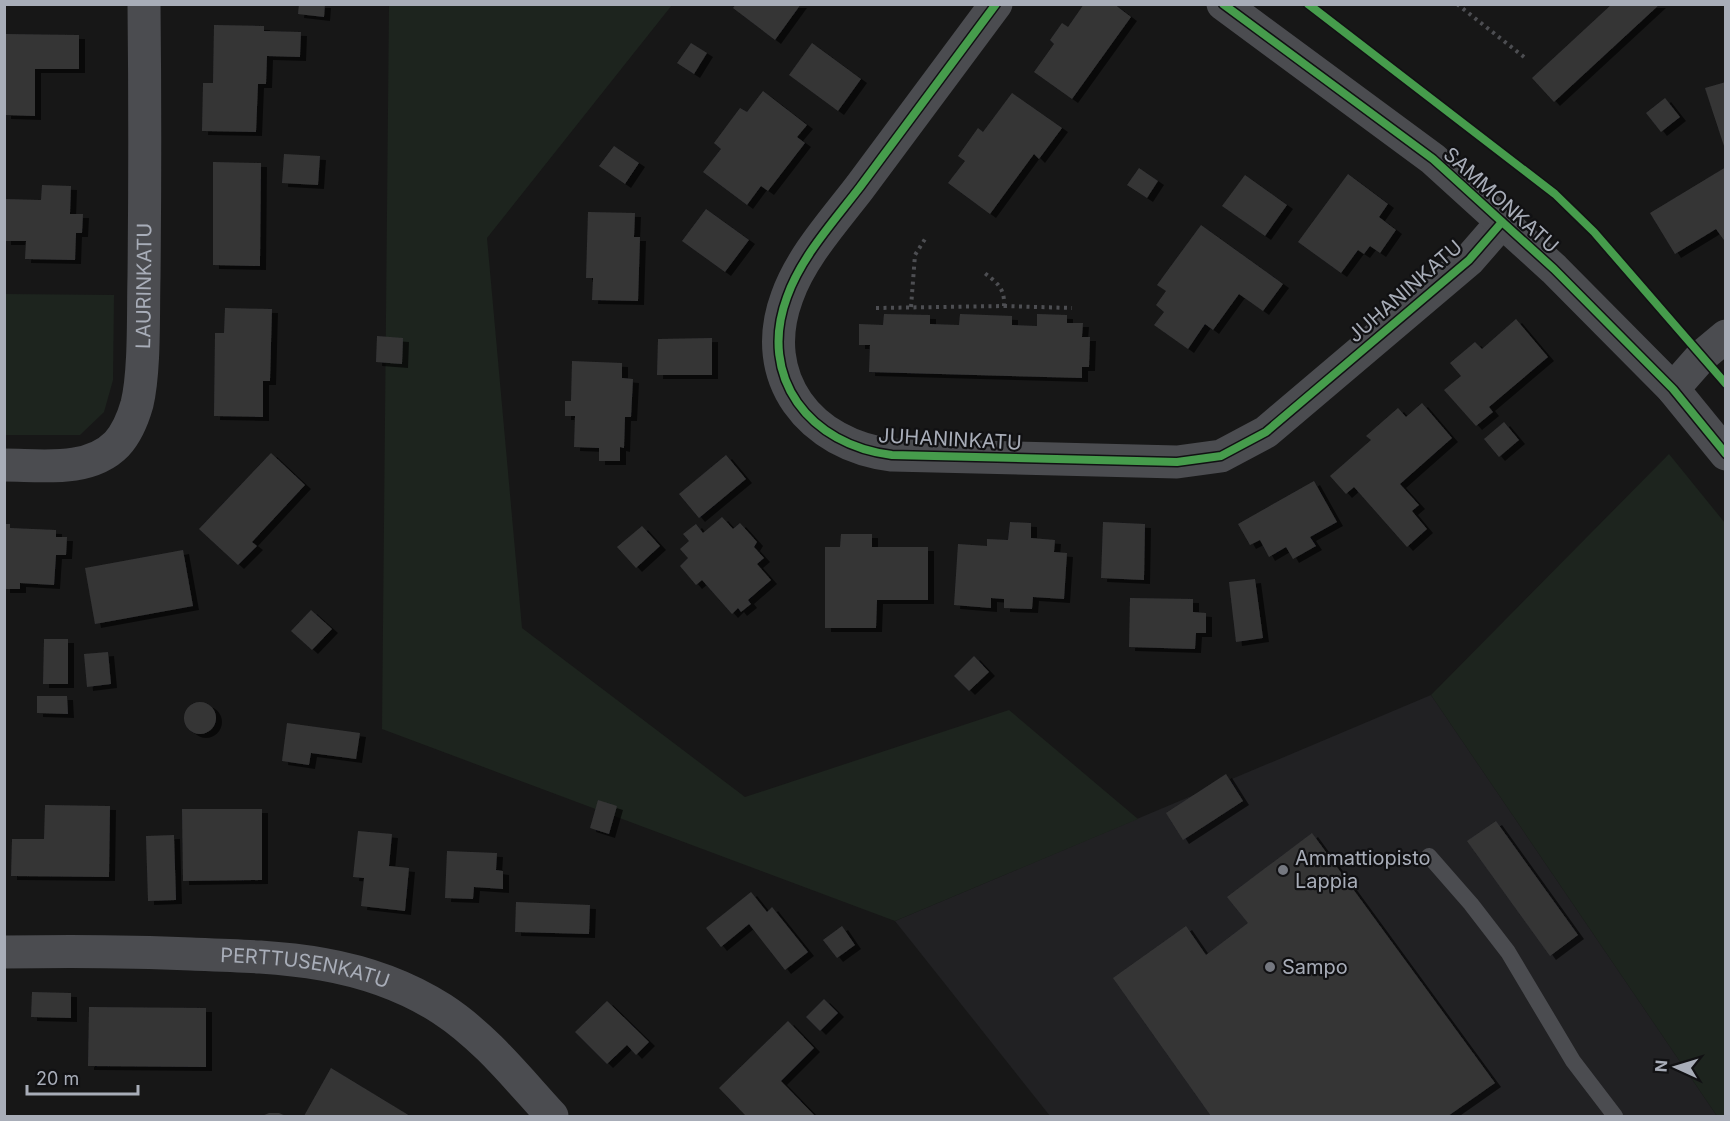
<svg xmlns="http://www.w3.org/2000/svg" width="1730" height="1121" viewBox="0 0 1730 1121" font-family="Inter,sans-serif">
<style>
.built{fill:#212123}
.green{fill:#1d241e}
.building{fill:#353536;filter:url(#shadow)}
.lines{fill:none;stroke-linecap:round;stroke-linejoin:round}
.path{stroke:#4d4e52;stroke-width:4;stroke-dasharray:3 4.5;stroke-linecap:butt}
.lane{stroke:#4b4c50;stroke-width:16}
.street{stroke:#4b4c50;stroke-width:33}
.cycleway-casing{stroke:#111113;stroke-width:11}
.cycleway{stroke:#469c4c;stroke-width:8}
.poi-dot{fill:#757880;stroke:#111113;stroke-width:2}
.labels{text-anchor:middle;stroke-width:4.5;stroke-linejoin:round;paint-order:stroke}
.street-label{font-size:20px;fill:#a8adb8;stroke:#111113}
.poi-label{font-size:20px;fill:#a8adb8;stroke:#111113;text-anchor:start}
</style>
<defs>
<filter id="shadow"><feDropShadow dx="6" dy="4" stdDeviation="0" flood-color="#0009"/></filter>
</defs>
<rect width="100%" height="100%" fill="#171717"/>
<!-- built -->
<path class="built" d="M1431,695L1717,1116H1050L895,921Z"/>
<!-- green -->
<g class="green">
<path d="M389,5H672L487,238L522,628L745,797L1009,710L1138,819L895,921L382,729Z"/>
<path d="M5,294L114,295L113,380L104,412L80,435H5Z"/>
<path d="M1669,454L1725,523V1116H1717L1431,695Z"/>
</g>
<!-- building -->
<g class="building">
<path d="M299,4H325L324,17L298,14Z"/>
<path d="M736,4H801L775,40L733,8Z"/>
<path d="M1084,4H1114L1131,17L1072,99L1034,72L1054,44L1050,40L1062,23L1068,27Z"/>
<path d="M1612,4H1660L1554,102L1532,78Z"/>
<path d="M214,25L264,26V31L301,32L300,57L267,56L266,84H258L256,132L202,131L203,83H213Z"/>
<path d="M5,34L79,35V69H35V116L5,115Z"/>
<path d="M691,43L707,53L694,74L677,63Z"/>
<path d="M812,43L861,79L838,111L789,75Z"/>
<path d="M1726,82V149H1725L1705,88Z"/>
<path d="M763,91L807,125L797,137L805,143L768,191L761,186L747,205L703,172L721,149L714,143L740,108L747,112Z"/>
<path d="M1012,93L1062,128L1039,159L1034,154L990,214L948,183L965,161L958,156L978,128L983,132Z"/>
<path d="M1665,98L1680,117L1661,132L1646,113Z"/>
<path d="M614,146L639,163L625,184L599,166Z"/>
<path d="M284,154L320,156L318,185L282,183Z"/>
<path d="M213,162L261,163L260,266L213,265Z"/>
<path d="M1726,167V243L1716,229L1675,254L1650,213Z"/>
<path d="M1139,168L1158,181L1147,198L1127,185Z"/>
<path d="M1348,174L1388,204L1379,217L1396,230L1380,253L1370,246L1364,254L1358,250L1341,273L1298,242Z"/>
<path d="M1245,175L1287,205L1265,236L1222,206Z"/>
<path d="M42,185L71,186L70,214H83L82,233H76L75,260L25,259L26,241H5V199L41,200Z"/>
<path d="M706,209L749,240L725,272L682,241Z"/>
<path d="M588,212L635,213L634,237H640L638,301L592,300L593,278H586Z"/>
<path d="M1201,225L1283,284L1263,311L1239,294L1213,330L1205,324L1188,349L1154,325L1164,312L1156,305L1166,291L1157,285Z"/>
<path d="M225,308L272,309L270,381H263V417L214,416L215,333H224Z"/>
<path d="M884,314L930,315V324L959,325L960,314L1012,316V325L1037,326V314L1067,315V323H1083L1082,337H1090L1089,367H1082V378L869,372L870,345H859V324L883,325Z"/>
<path d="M1516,319L1548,357L1489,407L1493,412L1476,426L1444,390L1461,376L1450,363L1475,342L1482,349Z"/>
<path d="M377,336L403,338L402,364L376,362Z"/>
<path d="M712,338V375H657L658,339Z"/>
<path d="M572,361L622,363V378L633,379L631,417H625L624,448L620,447V461H599V448L574,447L575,416H565V401H571Z"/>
<path d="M1422,403L1452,438L1400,484L1419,505L1412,511L1427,529L1407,547L1354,487L1346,494L1330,476L1371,440L1366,436L1398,408L1406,417Z"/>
<path d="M1504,422L1519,440L1499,457L1484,439Z"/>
<path d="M271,453L305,485L252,542L257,546L238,565L199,529Z"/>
<path d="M726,455L746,479L699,518L679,494Z"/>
<path d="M1314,481L1337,522L1310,537L1316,546L1293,559L1286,547L1269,557L1260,540L1250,545L1238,524Z"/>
<path d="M722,517L733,529L740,523L757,542L754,547L764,558L757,564L771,580L748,600L751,604L741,612L738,608L732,614L702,580L696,585L680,566L688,558L680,549L689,541L683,534L696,524L703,533Z"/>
<path d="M1010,522L1031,523V538L1055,540L1054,552L1067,553L1064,599L1033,597L1032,609L1004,608V599L991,598V608L954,605L958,544L987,546V539L1008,540Z"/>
<path d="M1103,522L1145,524L1144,580L1101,578Z"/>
<path d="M4,524H10V528L56,530V537H67L66,555H56L54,585L20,583V589H4Z"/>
<path d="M642,526L660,546L636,568L617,547Z"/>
<path d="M841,534H872V547H928V600H877L876,628H825V547H840Z"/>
<path d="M183,550L193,606L95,624L85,568Z"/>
<path d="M1255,579L1263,638L1236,642L1229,582Z"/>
<path d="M1130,598L1193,599V612L1206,613V633H1196L1195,649L1129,647Z"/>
<path d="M311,610L332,629L312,650L291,631Z"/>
<path d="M44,639H68V684H43Z"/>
<path d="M108,652L111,684L87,687L84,654Z"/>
<path d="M974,656L989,672L969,691L954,676Z"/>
<path d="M37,696H67L68,714L37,713Z"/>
<circle cx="200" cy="718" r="16"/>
<path d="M287,723L360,733L356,759L311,753L309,765L282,761Z"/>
<path d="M1226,774L1243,801L1183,840L1166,813Z"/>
<path d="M598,800L617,806L609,834L590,828Z"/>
<path d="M45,805L110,806L109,877L11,876L12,839H44Z"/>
<path d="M182,809H262V880L183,881Z"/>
<path d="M1496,821L1578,935L1550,956L1467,841Z"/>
<path d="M358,831L392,834L389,866L409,868L405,911L361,906L364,878L353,877Z"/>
<path d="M1312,833L1495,1083L1448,1116H1211L1113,978L1186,926L1206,955L1248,923L1227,897Z"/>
<path d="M174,835L176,900L148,901L146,836Z"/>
<path d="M447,851L497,853L496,870L503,871V889L474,887L473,899L445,898Z"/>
<path d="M751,892L767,912L772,907L808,952L785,970L749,924L721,947L706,928Z"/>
<path d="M516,902L590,905L589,934L515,932Z"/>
<path d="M842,926L855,945L837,958L823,940Z"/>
<path d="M32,992L71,993V1018L31,1017Z"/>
<path d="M824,999L838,1013L820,1031L806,1017Z"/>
<path d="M607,1001L649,1042L636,1055L627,1045L607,1064L575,1032Z"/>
<path d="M89,1007L206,1008V1067L88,1066Z"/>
<path d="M788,1021L814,1048L781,1081L815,1116H746L719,1088Z"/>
<path d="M331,1068L410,1116H304Z"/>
<path d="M269,1113H279L286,1116H262Z"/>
</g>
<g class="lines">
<!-- path -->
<g class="path">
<path d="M1457,4L1524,57"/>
<path d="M1004,306L1072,308"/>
<path d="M911,307L915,255L925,239"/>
<path d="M876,308L1004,306C1005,287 996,282 982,271"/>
</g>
<!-- lane -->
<path class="lane" d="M1429,856L1471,904L1508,952L1573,1061L1615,1116"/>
<!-- street -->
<g class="street">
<path d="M996,4C950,65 905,126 860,187C834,221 801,257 787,297C757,378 810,445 892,455L1177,462L1221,456L1266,432L1469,260L1502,222"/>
<path d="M1223,4L1433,159L1554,269L1673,389L1726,454"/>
<path d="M1673,389L1702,356L1726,336"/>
<path id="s1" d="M4,465C41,465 89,473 117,444C127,433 133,418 137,404C145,371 143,312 144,277C145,186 145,95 144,4"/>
<path id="s2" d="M4,952C67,951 129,951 191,954C280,957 364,959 442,1009C485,1037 518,1079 552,1116"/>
</g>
<!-- cycleway casing -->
<g class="cycleway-casing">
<g id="cycleway">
<path d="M996,4C950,65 905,126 860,187C834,221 801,257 787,297C757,378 810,445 892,455L1177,462L1221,456L1266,432L1469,260L1502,222"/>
<path d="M1223,4L1433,159L1554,269L1673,389L1726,454"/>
<path d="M1308,4L1555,194L1594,232L1726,384"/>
</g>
</g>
<!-- cycleway -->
<use href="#cycleway" class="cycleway"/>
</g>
<!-- markers -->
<g class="poi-dot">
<circle cx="1283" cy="870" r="6"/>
<circle cx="1270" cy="967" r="6"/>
</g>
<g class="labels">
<!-- street labels -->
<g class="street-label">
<text transform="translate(1501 200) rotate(42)" y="7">SAMMONKATU</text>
<text dy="7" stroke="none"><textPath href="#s1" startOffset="282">LAURINKATU</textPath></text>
<text transform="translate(1405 291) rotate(-41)" y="7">JUHANINKATU</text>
<text transform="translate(950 439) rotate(3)" y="7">JUHANINKATU</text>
<text dy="7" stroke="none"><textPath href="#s2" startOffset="302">PERTTUSENKATU</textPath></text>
</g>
<!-- poi labels -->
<g class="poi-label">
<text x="1295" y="865">Ammattiopisto<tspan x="1295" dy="23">Lappia</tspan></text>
<text x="1282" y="974">Sampo</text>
</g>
</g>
<!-- border -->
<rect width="1730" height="1121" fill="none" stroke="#a8adb8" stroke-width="12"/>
<!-- north arrow -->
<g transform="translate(1676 1067) rotate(274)" stroke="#111113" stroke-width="4.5" paint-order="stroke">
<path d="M0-4.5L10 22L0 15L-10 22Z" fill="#a8adb8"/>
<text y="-9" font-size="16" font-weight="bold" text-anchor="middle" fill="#a8adb8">N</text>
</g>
<!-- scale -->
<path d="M27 1085v9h111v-9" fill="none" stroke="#a8adb8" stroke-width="3"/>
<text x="36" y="1085" font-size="18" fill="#a8adb8" stroke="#111113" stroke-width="4.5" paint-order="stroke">20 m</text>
</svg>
